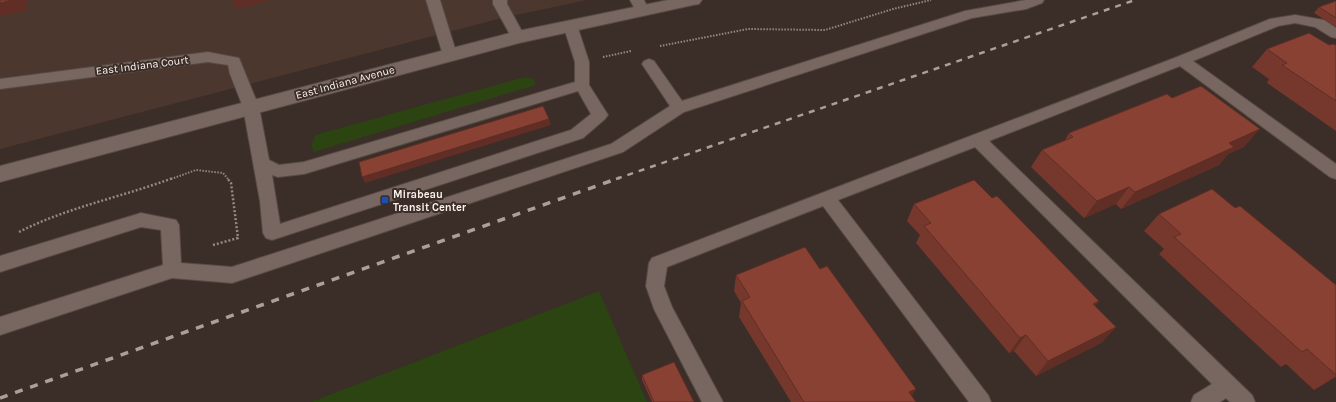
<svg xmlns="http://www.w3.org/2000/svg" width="1336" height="402" viewBox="0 0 1336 402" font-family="Karla,sans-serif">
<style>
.built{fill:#4b372e}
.green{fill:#2b4412}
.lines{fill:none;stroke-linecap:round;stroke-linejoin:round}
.service-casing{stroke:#564a45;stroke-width:2}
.secondary-casing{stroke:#564a45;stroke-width:2}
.path-far1{stroke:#948883;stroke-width:2;stroke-dasharray:1.5 1.5;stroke-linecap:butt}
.path{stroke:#948883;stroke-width:2.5;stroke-dasharray:2 2;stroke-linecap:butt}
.service{fill:#786760;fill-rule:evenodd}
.secondary{fill:#786760;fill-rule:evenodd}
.rail-far1{stroke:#aa9f9a;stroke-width:2.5;stroke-dasharray:6 6;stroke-linecap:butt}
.rail{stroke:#aa9f9a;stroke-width:3.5;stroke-dasharray:8 8;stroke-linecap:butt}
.wall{fill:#76382d}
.shaded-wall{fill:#602e24}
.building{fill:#894134;stroke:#602e24}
.transit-dot{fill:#1a4fb4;stroke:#3b2d27;stroke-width:1.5}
.labels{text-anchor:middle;stroke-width:4;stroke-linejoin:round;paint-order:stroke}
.street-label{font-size:11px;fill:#fcf3ee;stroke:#3b2d27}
.poi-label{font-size:11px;font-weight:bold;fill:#fcf3ee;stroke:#3b2d27;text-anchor:start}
</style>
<rect width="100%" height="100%" fill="#3b2d27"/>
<!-- built -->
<path class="built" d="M0,0H587L502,18L0,149Z"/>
<!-- green -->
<g class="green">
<path d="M528,77L534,80L536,85L314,152L311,145L315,136L322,133L521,78Z"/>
<path d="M599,291L647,402H311Z"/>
</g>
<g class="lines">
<!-- service casing -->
<g class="service-casing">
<g id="service">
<path d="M426,0H440L457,55L455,58L450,60L445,58L443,55Z"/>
<path d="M493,0H507V4L525,37L523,40L518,41L513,40L493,4Z"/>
<path d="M630,0H644L649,10L647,13L642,14L637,13Z"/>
<path d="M1026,0H1044L1042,3L1026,9L972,18L684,112L623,152L232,283L172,278L0,335V317L163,265L161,230L141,227L0,272V256L141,213L176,220L179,225L181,263L232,267L611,144L670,106L642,64L644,61L649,59L654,61L682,101L965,11Z"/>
<path d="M1295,15L1324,20L1336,28V38L1331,37L1315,27L1295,23L1278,26L1193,61L1336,164V179L1330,177L1180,66L989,141L1252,395L1255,402H1230L1226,398L1220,402H1191L1194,395L1212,384L975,147L838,200L988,395L991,402H969L823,206L667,267L664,286L672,307L723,402H702L654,309L646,286L649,263L652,258L1177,57L1270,19Z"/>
<path d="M570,21L575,22L577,25L589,62V85L608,115L605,119L583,138L272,240L266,238L263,233L260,201L243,107L230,74L228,65L208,62L0,89V79L208,52L239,58L259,107L269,160L279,165L304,162L575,82V62L563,25L565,22ZM578,91L591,114L571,130L280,224L272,175L278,177L304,174Z"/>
</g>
</g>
<!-- secondary casing -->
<g class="secondary-casing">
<path id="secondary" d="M668,0H702L699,4L693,5L519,43L0,182V166L518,31Z"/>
</g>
<!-- path-far1 -->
<g class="path-far1">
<path d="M660,46L748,29L825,30L893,9L931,0"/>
<path d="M603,57L631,51"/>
<path d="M171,179L196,170L223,173L228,179"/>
</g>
<!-- path -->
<g class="path">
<path d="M19,232C68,207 122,197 173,178"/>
<path d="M213,245L238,238L231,183L227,178"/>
</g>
<!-- service -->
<use href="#service" class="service"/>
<!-- secondary -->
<use href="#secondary" class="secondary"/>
<!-- rail-far1 -->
<path class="rail-far1" d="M616,179L1135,0"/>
<!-- rail -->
<path class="rail" d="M0,398L619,178"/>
</g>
<!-- wall -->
<g class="wall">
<path d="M1336,1V27L1314,13L1319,7Z"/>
<path d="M1329,45H1336V131L1267,83L1269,79L1252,67L1267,49Z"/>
<path d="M1069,133L1244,147L1228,154L1219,165L1121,209L1116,204L1084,218L1031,167L1042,150L1065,140Z"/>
<path d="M992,198L1099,301L1095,306L1116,327L1101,343L1036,376L1014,351L1009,353L916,243L920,235L907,221L914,204Z"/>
<path d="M1235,208L1336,285V377L1314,390L1286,364L1281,367L1159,254L1164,249L1144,231L1159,214Z"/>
<path d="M820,269L916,389L911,396L916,402H791L739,317L741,303L734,291L736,275Z"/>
<path d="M642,375L694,402H652L642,380Z"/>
</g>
<!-- shaded-wall -->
<g class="shaded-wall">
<path d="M13,0H27L25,11L0,16V3Z"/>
<path d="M232,0H270L237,9Z"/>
<path d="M549,119L551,125L365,183L362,177Z"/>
<path d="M1260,129L1244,147L1228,154L1219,165L1121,209L1135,192L1229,143Z"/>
<path d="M1129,187L1116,204L1084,218L1097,201Z"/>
<path d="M1099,301L1086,317L1093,304Z"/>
<path d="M1116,327L1101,343L1036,376L1048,361Z"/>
<path d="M1026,335L1014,351L1009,353L1020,338Z"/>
<path d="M1336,376V377L1314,390Z"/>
<path d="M916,389L908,402L909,392Z"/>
</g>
<!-- building -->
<g class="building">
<path d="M0,0H13L0,3Z"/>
<path d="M1336,1V18L1319,7Z"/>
<path d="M1309,33L1329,45L1333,44L1336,45V101L1282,65L1287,63L1267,49Z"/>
<path d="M1201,86L1260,129L1229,143L1234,147L1135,192L1129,187L1097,201L1042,150L1073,137L1069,133L1167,94L1172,98Z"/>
<path d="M543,106L549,119L362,177L359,162Z"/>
<path d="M974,180L992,198L997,196L1099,301L1093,304L1116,327L1048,361L1026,335L1020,338L924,226L931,223L914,204Z"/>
<path d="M1212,189L1235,208L1240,206L1336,285V375L1307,349L1302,352L1174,237L1181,234L1159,214Z"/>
<path d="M805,247L820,269L827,266L916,389L909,392L916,402H804L742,301L750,297L736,275Z"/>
<path d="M674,362L694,402H654L642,375Z"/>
</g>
<!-- markers -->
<rect class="transit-dot" x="381" y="196" width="8" height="8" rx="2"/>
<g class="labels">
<!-- street labels -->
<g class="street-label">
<text transform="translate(142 65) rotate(-7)" y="4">East Indiana Court</text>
<text transform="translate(345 82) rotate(-15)" y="4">East Indiana Avenue</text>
</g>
<!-- poi labels -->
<g class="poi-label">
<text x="393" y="198">Mirabeau<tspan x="393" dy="13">Transit Center</tspan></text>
</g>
</g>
</svg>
